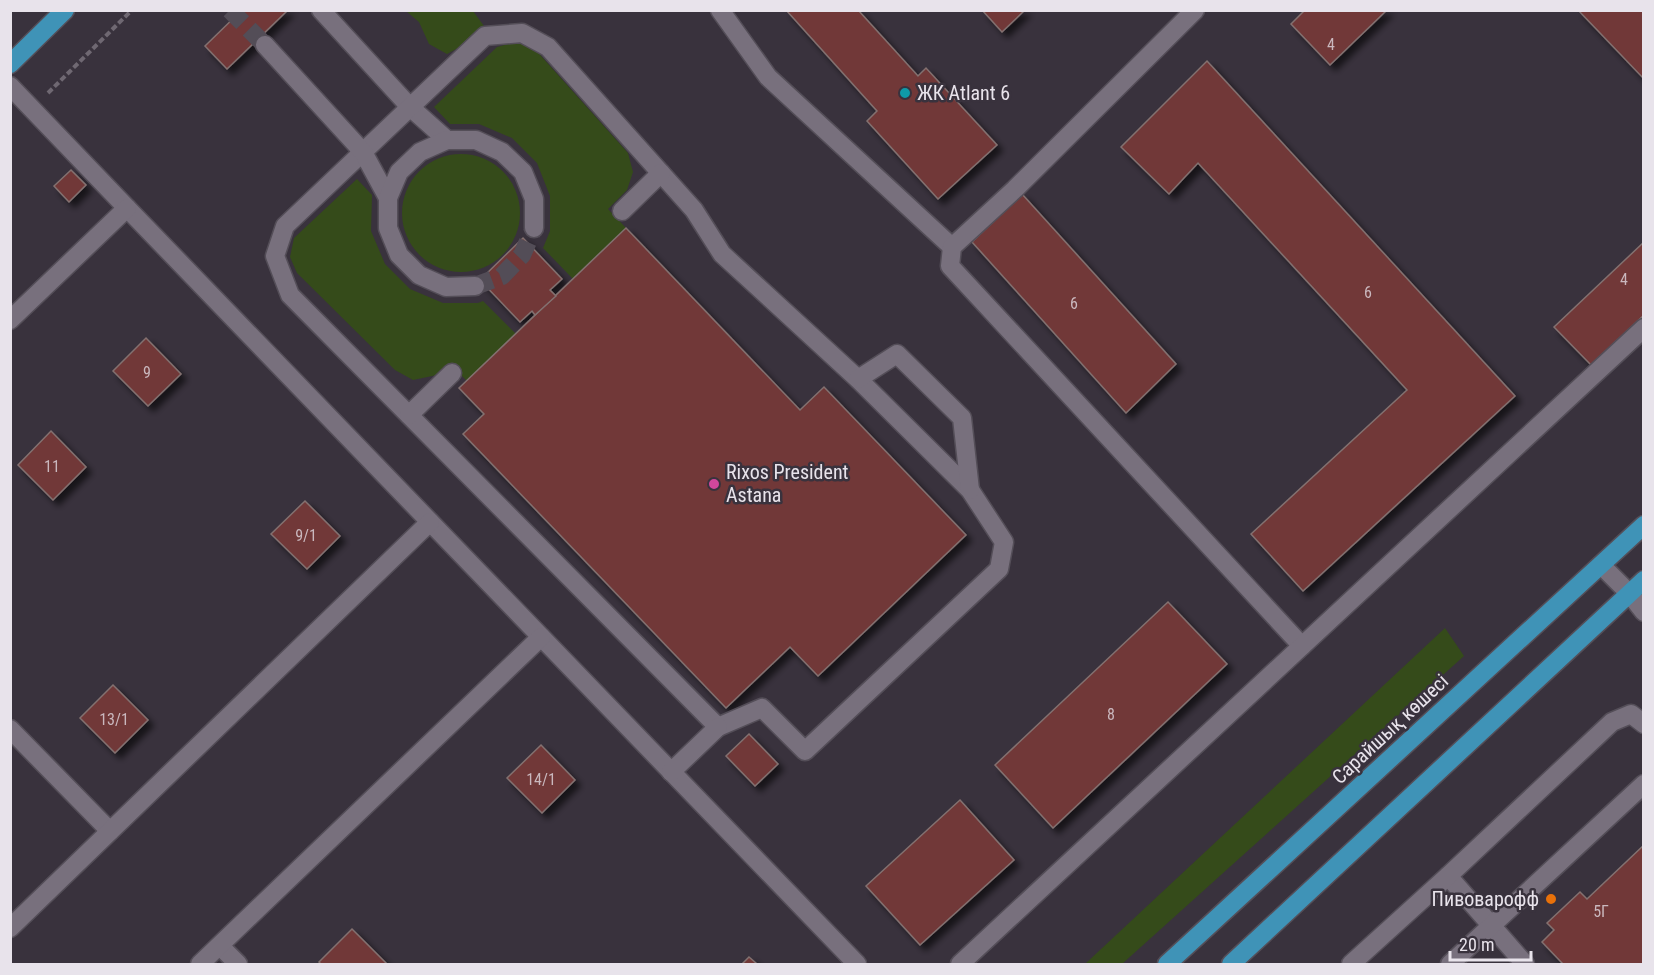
<svg xmlns="http://www.w3.org/2000/svg" width="1654" height="975" viewBox="0 0 1654 975" font-family="'Roboto Condensed',sans-serif">
<style>
.green{fill:#354b1a}
.building{fill:#713737;stroke:#837170;stroke-width:1.5;filter:url(#shadow)}
.lines{fill:none;stroke-linecap:round;stroke-linejoin:round}
.minor-tunnel{stroke:#534d57;stroke-width:18;stroke-dasharray:18 9;stroke-linecap:butt}
.minor-casing{stroke:#544e58;stroke-width:21}
.major-casing{stroke:#544e58;stroke-width:21}
.path{stroke:#6f6872;stroke-width:4;stroke-dasharray:6 3;stroke-linecap:butt}
.minor{stroke:#78707d;stroke-width:18}
.major{stroke:#3f93b7;stroke-width:18}
.culture-dot{fill:#0f9aa8;stroke:#39323d;stroke-width:2}
.hotel-dot{fill:#d1479c;stroke:#39323d;stroke-width:2}
.food-dot{fill:#e8710a;stroke:#39323d;stroke-width:2}
.labels{text-anchor:middle;stroke-width:5;stroke-linejoin:round;paint-order:stroke}
.number-label{font-size:16px;fill:#cab8be}
.poi-label{font-size:20px;fill:#e8e3eb;stroke:#39323d;text-anchor:start}
.street-label{font-size:20px;fill:#e8e3eb;stroke:#39323d}
</style>
<defs>
<filter id="shadow"><feDropShadow dx="5.5" dy="5.5" stdDeviation="3" flood-color="#0009"/></filter>
</defs>
<rect width="100%" height="100%" fill="#39323d"/>
<!-- green -->
<g class="green">
<path d="M406,11H473L484,26L469,42L447,54L429,44L419,22Z"/>
<path d="M515,42L533,47L628,153L633,172L627,190L608,209L626,228L573,279L543,248L550,231V196L537,163L512,138L479,124H450L434,107L497,47Z"/>
<circle cx="461" cy="213" r="59"/>
<path d="M357,179L372,195L371,231L385,264L410,289L443,303H478L483,301L516,334L467,381L449,363L437,375L413,380L395,370L297,273L290,257L294,238Z"/>
<path d="M1445,628L1464,656L1122,964H1085Z"/>
</g>
<!-- building -->
<g class="building">
<path d="M242,10H288L227,69L205,46Z"/>
<path d="M786,10H858L918,76L926,68L997,145L938,199L867,121L877,111Z"/>
<path d="M982,10H1025L1002,32Z"/>
<path d="M1305,10H1387L1330,65L1291,24Z"/>
<path d="M1578,10H1644V79Z"/>
<path d="M1207,61L1515,396L1303,591L1251,534L1407,390L1198,163L1169,194L1121,147Z"/>
<path d="M71,170L86,185L69,202L54,186Z"/>
<path d="M1022,194L1176,364L1126,413L972,242Z"/>
<path d="M626,228L800,410L824,387L966,535L818,676L790,647L726,708L463,434L484,414L459,388Z"/>
<path d="M523,238L562,279L550,290L556,296L535,315L532,311L520,322L480,280Z"/>
<path d="M1644,242V315L1591,365L1554,327Z"/>
<path d="M146,338L181,374L148,406L113,371Z"/>
<path d="M51,431L86,467L53,500L18,465Z"/>
<path d="M305,501L340,536L307,569L271,534Z"/>
<path d="M1168,602L1227,664L1053,828L995,765Z"/>
<path d="M113,685L148,720L115,753L80,718Z"/>
<path d="M749,734L778,764L755,786L726,756Z"/>
<path d="M541,745L575,780L542,813L507,778Z"/>
<path d="M960,800L1014,860L920,945L866,886Z"/>
<path d="M1644,845V964H1563L1542,942L1554,930L1547,923L1580,892L1587,899Z"/>
<path d="M352,929L387,964H321L319,962Z"/>
<path d="M749,957L757,964H742Z"/>
</g>
<g class="lines">
<!-- minor-tunnel -->
<g class="minor-tunnel">
<path d="M230,10L265,45"/>
<path d="M475,286L502,276L522,255L534,228"/>
</g>
<!-- minor casing -->
<g class="minor-casing">
<g id="minor">
<path d="M321,10L410,107L447,140"/>
<path d="M720,10L768,77L952,247"/>
<path d="M1195,10L1015,189L952,247L950,266L1302,646"/>
<path d="M522,33L548,47L694,210L722,254L858,379L970,490L1004,542L999,569L805,751L762,708L718,727L290,295L275,256L285,226L485,36Z"/>
<path d="M265,45L363,152L388,198"/>
<path d="M10,86L127,208L857,964"/>
<path d="M622,211L661,173"/>
<path d="M475,286L446,287L419,275L399,255L388,228V198L399,172L420,152L447,140H476L502,152L523,172L534,199V228"/>
<path d="M10,320L127,208"/>
<path d="M858,379L897,354L962,418L970,490"/>
<path d="M409,415L452,373"/>
<path d="M1601,565L1629,593L1644,612"/>
<path d="M10,729L110,831"/>
<path d="M671,772L718,727"/>
<path d="M1448,876L1525,964"/>
<path d="M10,928L430,522"/>
<path d="M220,946L238,964"/>
<path d="M200,964L541,637"/>
<path d="M960,964L1644,328"/>
<path d="M1351,964L1448,876L1612,722L1631,714L1644,724"/>
<path d="M1450,964L1644,784"/>
</g>
</g>
<!-- major casing -->
<g class="major-casing">
<g id="major">
<path d="M10,64L65,10"/>
<path d="M1167,964L1644,525"/>
<path d="M1231,964L1644,580"/>
</g>
</g>
<!-- path -->
<path class="path" d="M48,93L132,10"/>
<!-- minor -->
<use href="#minor" class="minor"/>
<!-- major -->
<use href="#major" class="major"/>
</g>
<!-- markers -->
<circle class="culture-dot" cx="905" cy="93" r="6"/>
<circle class="hotel-dot" cx="714" cy="484" r="6"/>
<circle class="food-dot" cx="1551" cy="899" r="6"/>
<g class="labels">
<!-- number labels -->
<g class="number-label">
<text x="1331" y="50">4</text>
<text x="1624" y="285">4</text>
<text x="1368" y="298">6</text>
<text x="1074" y="309">6</text>
<text x="147" y="378">9</text>
<text x="52" y="472">11</text>
<text x="306" y="541">9/1</text>
<text x="1111" y="720">8</text>
<text x="114" y="725">13/1</text>
<text x="541" y="785">14/1</text>
<text x="1601" y="917">5Г</text>
</g>
<!-- poi labels -->
<g class="poi-label">
<text x="917" y="100">ЖК Atlant 6</text>
<text x="726" y="479">Rixos President<tspan x="726" dy="23">Astana</tspan></text>
<text x="1539" y="906" text-anchor="end">Пивоварофф</text>
</g>
<!-- street labels -->
<g class="street-label">
<text transform="translate(1390 729) rotate(-43)" y="7">Сарайшық көшесі</text>
</g>
</g>
<!-- border -->
<rect width="1654" height="975" fill="none" stroke="#e8e3eb" stroke-width="24"/>
<!-- scale -->
<path d="M1450 951v9h81v-9" fill="none" stroke="#e8e3eb" stroke-width="3"/>
<text x="1459" y="951" font-size="18" fill="#e8e3eb" stroke="#39323d" stroke-width="4.5" paint-order="stroke">20 m</text>
</svg>
